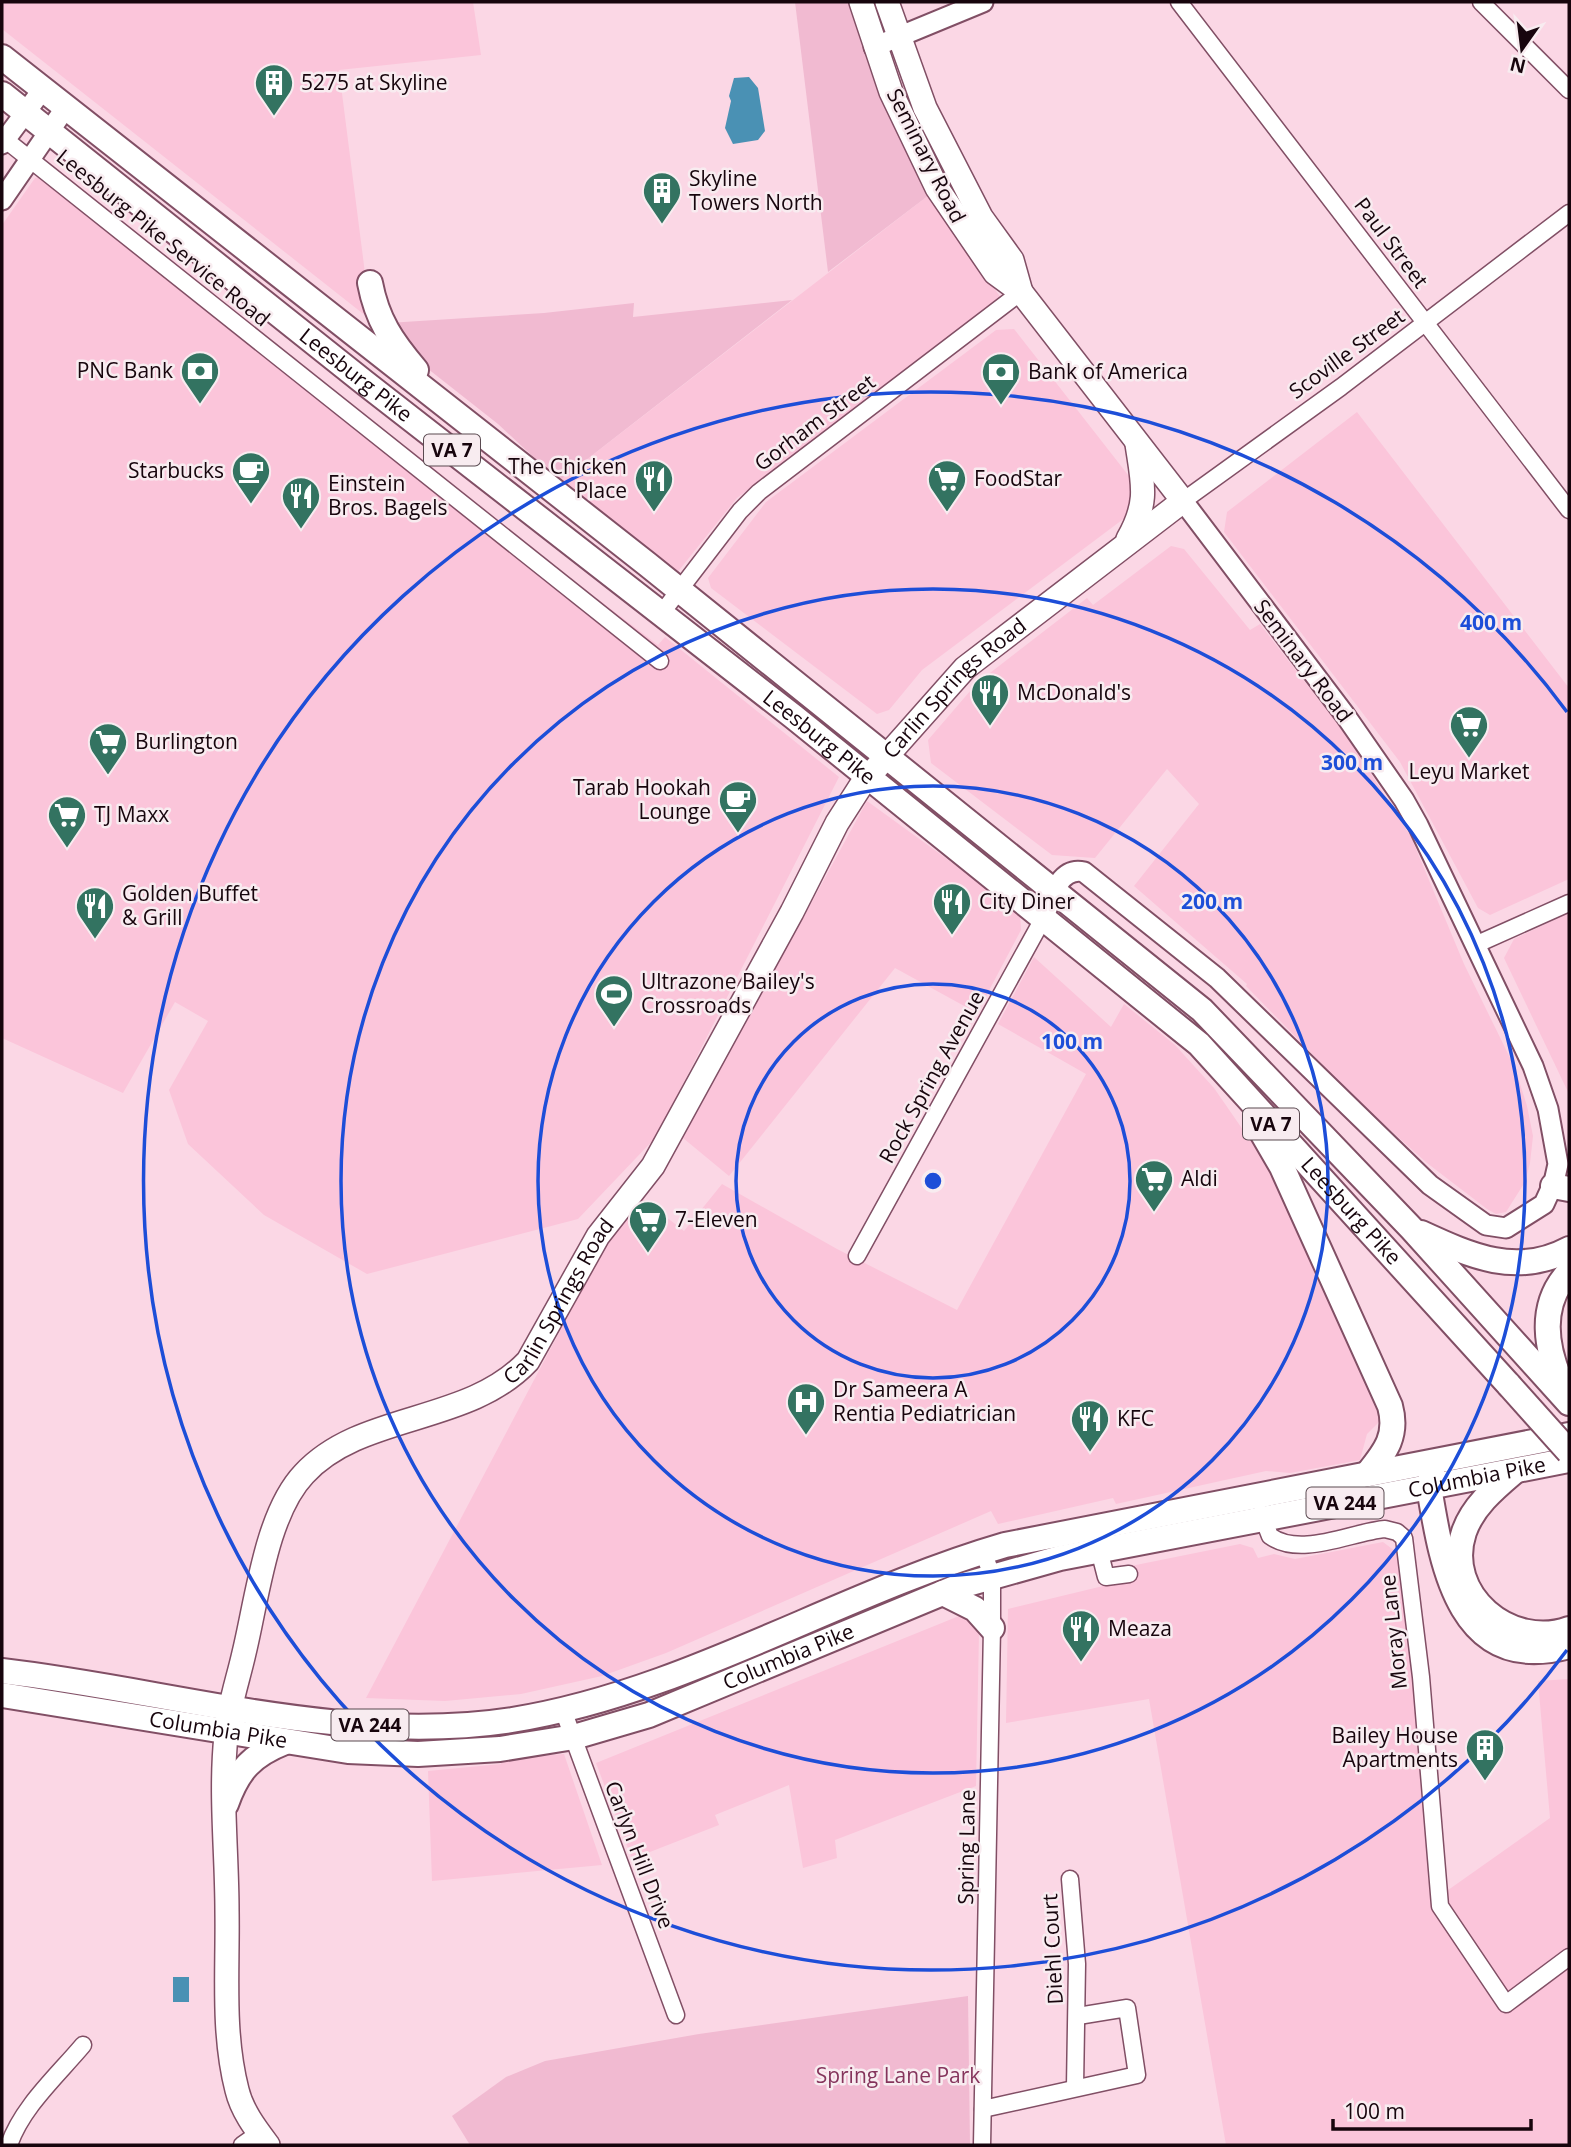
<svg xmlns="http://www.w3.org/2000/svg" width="1571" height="2147" viewBox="0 0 1571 2147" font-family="'Open Sans',sans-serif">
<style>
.built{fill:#fbc5da}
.green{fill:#f1bad1}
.water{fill:#4a91b4}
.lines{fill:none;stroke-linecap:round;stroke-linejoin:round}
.minor-casing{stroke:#814f65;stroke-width:19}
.tertiary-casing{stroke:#814f65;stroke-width:23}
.secondary-casing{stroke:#814f65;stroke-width:26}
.primary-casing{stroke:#814f65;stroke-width:28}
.minor{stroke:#fff;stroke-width:16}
.tertiary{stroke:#fff;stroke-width:19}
.secondary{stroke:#fff;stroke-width:23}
.primary{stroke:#fff;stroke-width:24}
.primary-bridge-casing{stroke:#814f65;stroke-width:28;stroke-linecap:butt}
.primary-bridge{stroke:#fff;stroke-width:24}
.ring{fill:none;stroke:#1d4ed8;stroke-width:3.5}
.labels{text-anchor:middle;stroke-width:5;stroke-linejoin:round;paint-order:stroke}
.shield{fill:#f8ecf0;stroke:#5a4a51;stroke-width:2}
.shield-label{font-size:19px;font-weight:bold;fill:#17050d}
.poi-label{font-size:21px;fill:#17050d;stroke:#f8ecf0;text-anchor:start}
.street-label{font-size:21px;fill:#17050d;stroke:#f8ecf0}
.park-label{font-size:21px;fill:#85345c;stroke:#f8ecf0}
.centre{fill:#1d4ed8;stroke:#f8ecf0;stroke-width:3.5}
.ring-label{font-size:21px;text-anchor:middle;font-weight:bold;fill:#1d4ed8;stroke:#f8ecf0;stroke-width:5;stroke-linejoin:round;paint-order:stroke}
</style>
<rect width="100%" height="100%" fill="#fbd7e5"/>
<!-- built -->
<g class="built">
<path d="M2,2H473L481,55L339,70L371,320L2,29Z"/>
<path d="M42,176L658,645L665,637L839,777L656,1137L578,1219L367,1274L264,1215L188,1144L169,1090L208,1021L175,1002L123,1093L2,1038V225L35,178Z"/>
<path d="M929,195L1001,298L737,498L676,574L559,481Z"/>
<path d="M1014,329L1139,489L1134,511L922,670L889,710L877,714L711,588L708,578L766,502L996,330Z"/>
<path d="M1357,412L1569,688V879L1490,915L1478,908L1400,762L1224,532L1227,512Z"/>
<path d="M1171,546L1184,549L1250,630L1260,624L1349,739L1411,837L1464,964L1515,1068L1527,1106L1533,1136L1530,1163L1525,1182L1506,1212L1496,1214L1487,1209L1427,1163L1361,1104L1246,986L1247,984L1134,886L1199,804L1167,769L1095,858L1052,855L931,763L928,740L977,683L1087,598L1093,605Z"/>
<path d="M867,801L1020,912L1021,930L977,1013L895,968L729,1176L683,1138Z"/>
<path d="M1569,913V1094L1504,958L1514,939Z"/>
<path d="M1034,957L1111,1027L1124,1004L1175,1045L1214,1088L1270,1169L1381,1420L1367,1434L1360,1460L1290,1473L1266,1471L1116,1504L1113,1498L998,1524L991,1511L666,1653L602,1676L521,1694L445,1701L366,1698L608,1240L642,1198L684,1231L722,1184L837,1249L957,1310L1086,1074L998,1024Z"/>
<path d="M1383,1542L1395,1551L1404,1550L1434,1900L1550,1818L1538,1681L1569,1679V2145H1226L1149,1699L1006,1723L1008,1609L1128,1580L1126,1567L1240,1544L1253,1548L1258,1558L1274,1554L1295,1559Z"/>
<path d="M964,1614L975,1620L979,1632L976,1786L835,1840L837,1858L803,1868L789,1785L715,1815L719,1825L632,1859L596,1763Z"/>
<path d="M564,1754L602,1865L432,1881L428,1771L501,1764V1759Z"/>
</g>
<!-- green -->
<g class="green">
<path d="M795,2H848L889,115L929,195L828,272Z"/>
<path d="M792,300L559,481L498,424L418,361L388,323L544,313L634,303L633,317Z"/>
<path d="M968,1996L970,2145H470L452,2116L506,2077L545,2061L699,2034Z"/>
</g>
<!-- water -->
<g class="water">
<path d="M749,77L758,88L765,131L758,140L733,144L725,128L731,101L729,96L734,78Z"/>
<path d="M189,1977V2002H173V1977Z"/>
</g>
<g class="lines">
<!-- minor casing -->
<g class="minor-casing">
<g id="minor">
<path d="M1179,2L1569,510"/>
<path d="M1481,2L1569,90"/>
<path d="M2,137L660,661"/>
<path d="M1183,501L1341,387L1569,213"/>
<path d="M661,614L740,511L759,492L1021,292"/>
<path d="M1475,945L1569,903"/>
<path d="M857,1256L1044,917"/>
<path d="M1261,1513L1270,1536C1301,1558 1351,1532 1385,1529L1397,1532L1404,1538L1421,1677L1440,1906L1506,2004L1569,1957"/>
<path d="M1099,1550L1106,1577L1129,1574"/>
<path d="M563,1710L676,2015"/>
<path d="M1070,1879L1077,1964L1075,2087"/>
<path d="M983,2109L1137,2075L1127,2008L1078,2016"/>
<path d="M9,2145C22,2107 57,2076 83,2045"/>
<path d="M242,2145L259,2133"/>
<path d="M982,2145L992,1628V1575L983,1552"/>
</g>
</g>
<!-- tertiary casing -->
<g class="tertiary-casing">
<g id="tertiary">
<path d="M874,47L983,2"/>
<path d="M2,144L43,89"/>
<path d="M2,200L66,107"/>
<path d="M1044,917C1051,899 1059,866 1084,872L1217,978L1430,1185L1486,1225L1506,1228L1544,1204L1554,1182L1558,1164L1548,1109L1533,1066L1418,825L1404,800L1345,715L1183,501"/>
</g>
</g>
<!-- secondary casing -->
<g class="secondary-casing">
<g id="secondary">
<path d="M887,2L925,108L981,217L1012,260L1021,292"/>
<path d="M1128,539C1149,502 1143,484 1137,444"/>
<path id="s1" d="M268,2145C256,2129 242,2111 237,2090C222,2032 228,1970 227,1911C227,1853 220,1793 226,1736C228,1708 238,1680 244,1653C257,1600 266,1514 304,1474C361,1412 468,1425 528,1361L598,1236L653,1166L792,912L837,823L862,784L965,668L1183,501L1021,292L995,273L937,188L891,92L861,2"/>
</g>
</g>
<!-- primary casing -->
<g class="primary-casing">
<g id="primary">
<path d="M2,57L647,564L1202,1010L1412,1229L1569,1403"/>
<path id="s2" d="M2,94L365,383L794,717L1199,1044L1509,1385"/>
<path d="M370,283C377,320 392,342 416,370"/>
<path d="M1257,1124L1282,1167L1390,1406C1398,1435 1386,1451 1368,1473"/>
<path d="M1553,1186L1569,1189"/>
<path d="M1421,1233C1471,1256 1517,1277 1569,1249"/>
<path d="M1564,1389C1546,1351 1537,1306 1569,1272"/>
<path d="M1515,1471C1495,1488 1473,1506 1464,1532C1443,1595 1511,1650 1569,1629"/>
<path d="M1432,1472L1429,1487C1442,1566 1459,1676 1569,1646"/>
<path d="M943,1593L975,1609L992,1628"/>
<path d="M2,1671C168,1690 344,1746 512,1720C686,1692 837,1594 1005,1545L1569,1435"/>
<path id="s3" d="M2,1695L348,1751L418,1754L500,1749L574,1737L649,1715L957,1587L1060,1558L1569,1460"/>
<path d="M226,1804C238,1770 252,1755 285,1742"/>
</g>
</g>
<!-- minor -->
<use href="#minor" class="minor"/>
<!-- tertiary -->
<use href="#tertiary" class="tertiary"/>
<!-- secondary -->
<use href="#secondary" class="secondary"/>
<!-- primary -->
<use href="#primary" class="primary"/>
<!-- primary-bridge casing -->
<g class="primary-bridge-casing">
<path id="primary-bridge" d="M1509,1385L1569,1452"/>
</g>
<!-- primary-bridge -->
<use href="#primary-bridge" class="primary-bridge"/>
</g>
<!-- distance rings -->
<g class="ring">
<circle cx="933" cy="1181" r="197"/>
<circle cx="933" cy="1181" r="395"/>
<circle cx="933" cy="1181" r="592"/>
<path d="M1567 1650A789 789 0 1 1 1567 712"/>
</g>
<!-- icons -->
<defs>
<g id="building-pin" transform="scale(2.0125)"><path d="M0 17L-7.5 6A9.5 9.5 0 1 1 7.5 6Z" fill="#337361" stroke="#f8ecf0"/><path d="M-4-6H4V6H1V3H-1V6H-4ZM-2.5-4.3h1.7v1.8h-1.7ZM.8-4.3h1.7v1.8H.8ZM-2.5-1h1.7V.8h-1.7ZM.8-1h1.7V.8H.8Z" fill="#fff"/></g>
<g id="bank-pin" transform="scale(2.0125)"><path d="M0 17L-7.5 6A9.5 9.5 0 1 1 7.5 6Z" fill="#337361" stroke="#f8ecf0"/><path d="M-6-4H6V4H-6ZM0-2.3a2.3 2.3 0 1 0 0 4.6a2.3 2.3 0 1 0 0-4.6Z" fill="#fff"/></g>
<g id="cafe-pin" transform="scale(2.0125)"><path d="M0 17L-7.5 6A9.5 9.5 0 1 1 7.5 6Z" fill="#337361" stroke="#f8ecf0"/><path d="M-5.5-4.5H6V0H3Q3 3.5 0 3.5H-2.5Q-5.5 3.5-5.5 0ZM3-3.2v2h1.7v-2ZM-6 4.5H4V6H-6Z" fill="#fff"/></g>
<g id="restaurant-pin" transform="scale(2.0125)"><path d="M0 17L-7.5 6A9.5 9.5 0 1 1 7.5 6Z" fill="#337361" stroke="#f8ecf0"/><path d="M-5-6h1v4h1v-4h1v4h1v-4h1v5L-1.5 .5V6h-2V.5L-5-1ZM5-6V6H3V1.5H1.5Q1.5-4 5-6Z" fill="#fff"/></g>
<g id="supermarket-pin" transform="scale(2.0125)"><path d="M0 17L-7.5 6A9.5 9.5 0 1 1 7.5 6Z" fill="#337361" stroke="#f8ecf0"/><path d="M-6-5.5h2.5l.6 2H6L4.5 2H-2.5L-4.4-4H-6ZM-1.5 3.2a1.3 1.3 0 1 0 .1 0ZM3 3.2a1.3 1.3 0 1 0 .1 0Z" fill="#fff"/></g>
<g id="stadium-pin" transform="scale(2.0125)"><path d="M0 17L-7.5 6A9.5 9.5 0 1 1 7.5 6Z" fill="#337361" stroke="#f8ecf0"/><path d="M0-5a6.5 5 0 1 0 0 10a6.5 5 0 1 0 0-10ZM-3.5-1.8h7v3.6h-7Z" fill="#fff"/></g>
<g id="hospital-pin" transform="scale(2.0125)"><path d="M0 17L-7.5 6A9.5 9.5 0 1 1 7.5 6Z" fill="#337361" stroke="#f8ecf0"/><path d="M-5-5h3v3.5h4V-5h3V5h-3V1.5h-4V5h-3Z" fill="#fff"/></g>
</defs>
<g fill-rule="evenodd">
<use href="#building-pin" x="274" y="83"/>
<use href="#building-pin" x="662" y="191"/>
<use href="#bank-pin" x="200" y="371"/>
<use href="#bank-pin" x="1001" y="372"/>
<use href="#cafe-pin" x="251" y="471"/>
<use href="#restaurant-pin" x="654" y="479"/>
<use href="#supermarket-pin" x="947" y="479"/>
<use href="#restaurant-pin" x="301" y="496"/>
<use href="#restaurant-pin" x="990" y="693"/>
<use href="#supermarket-pin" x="1469" y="725"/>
<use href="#supermarket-pin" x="108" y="742"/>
<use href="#cafe-pin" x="738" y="800"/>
<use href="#supermarket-pin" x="67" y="815"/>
<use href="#restaurant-pin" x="952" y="902"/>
<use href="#restaurant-pin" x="95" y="906"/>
<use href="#stadium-pin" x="614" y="994"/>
<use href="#supermarket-pin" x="1154" y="1179"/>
<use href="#supermarket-pin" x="648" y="1220"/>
<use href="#hospital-pin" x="806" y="1402"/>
<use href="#restaurant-pin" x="1090" y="1419"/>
<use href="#restaurant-pin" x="1081" y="1629"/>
<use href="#building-pin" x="1485" y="1748"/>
</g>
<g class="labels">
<!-- shield labels -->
<g class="shield">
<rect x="424" y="434.5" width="56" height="31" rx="5"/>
<rect x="1243" y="1108.5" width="56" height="31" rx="5"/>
<rect x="1306.5" y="1487.5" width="77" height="31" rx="5"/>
<rect x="331.5" y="1709.5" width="77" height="31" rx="5"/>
</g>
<g class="shield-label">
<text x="452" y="457">VA 7</text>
<text x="1271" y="1131">VA 7</text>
<text x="1345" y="1510">VA 244</text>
<text x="370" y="1732">VA 244</text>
</g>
<!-- poi labels -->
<g class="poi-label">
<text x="301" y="90">5275 at Skyline</text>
<text x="689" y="186">Skyline<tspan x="689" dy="24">Towers North</tspan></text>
<text x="173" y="378" text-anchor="end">PNC Bank</text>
<text x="1028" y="379">Bank of America</text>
<text x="627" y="474" text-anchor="end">The Chicken<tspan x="627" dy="24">Place</tspan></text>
<text x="224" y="478" text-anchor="end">Starbucks</text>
<text x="974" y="486">FoodStar</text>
<text x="328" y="491">Einstein<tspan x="328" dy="24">Bros. Bagels</tspan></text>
<text x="1017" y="700">McDonald's</text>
<text x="135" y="749">Burlington</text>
<text x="1469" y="779" text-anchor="middle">Leyu Market</text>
<text x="711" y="795" text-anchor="end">Tarab Hookah<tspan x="711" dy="24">Lounge</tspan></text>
<text x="94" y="822">TJ Maxx</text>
<text x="122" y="901">Golden Buffet<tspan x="122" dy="24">&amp; Grill</tspan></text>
<text x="979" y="909">City Diner</text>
<text x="641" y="989">Ultrazone Bailey's<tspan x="641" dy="24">Crossroads</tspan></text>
<text x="1181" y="1186">Aldi</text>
<text x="675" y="1227">7-Eleven</text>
<text x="833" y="1397">Dr Sameera A<tspan x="833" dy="24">Rentia Pediatrician</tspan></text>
<text x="1117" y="1426">KFC</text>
<text x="1108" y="1636">Meaza</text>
<text x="1458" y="1743" text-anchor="end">Bailey House<tspan x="1458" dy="24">Apartments</tspan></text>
</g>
<!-- street labels -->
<g class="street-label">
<text transform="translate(926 156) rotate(63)" y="7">Seminary Road</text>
<text transform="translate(163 238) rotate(39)" y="7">Leesburg Pike Service Road</text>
<text transform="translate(1391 243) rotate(53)" y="7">Paul Street</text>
<text transform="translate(1347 354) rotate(-36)" y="7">Scoville Street</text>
<text dy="7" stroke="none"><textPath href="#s2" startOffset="452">Leesburg Pike</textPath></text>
<text transform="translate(815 423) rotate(-37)" y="7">Gorham Street</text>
<text transform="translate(1303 661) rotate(53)" y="7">Seminary Road</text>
<text dy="7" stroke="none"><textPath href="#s1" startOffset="1750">Carlin Springs Road</textPath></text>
<text dy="7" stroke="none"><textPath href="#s2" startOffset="1040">Leesburg Pike</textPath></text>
<text transform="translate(932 1077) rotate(-61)" y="7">Rock Spring Avenue</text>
<text dy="7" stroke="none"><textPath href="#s2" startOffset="1754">Leesburg Pike</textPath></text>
<text dy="7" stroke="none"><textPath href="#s1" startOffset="1015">Carlin Springs Road</textPath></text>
<text dy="7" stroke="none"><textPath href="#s3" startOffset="1521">Columbia Pike</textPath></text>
<text transform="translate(1394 1632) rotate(-96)" y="7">Moray Lane</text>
<text dy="7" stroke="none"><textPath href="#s3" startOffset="807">Columbia Pike</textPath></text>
<text dy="7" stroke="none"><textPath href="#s3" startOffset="219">Columbia Pike</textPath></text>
<text transform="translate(967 1847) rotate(-89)" y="7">Spring Lane</text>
<text transform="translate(639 1855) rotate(69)" y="7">Carlyn Hill Drive</text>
<text transform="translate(1053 1949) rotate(-93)" y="7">Diehl Court</text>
</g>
<!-- park labels -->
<g class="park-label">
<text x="898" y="2083">Spring Lane Park</text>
</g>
</g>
<circle cx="933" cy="1181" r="10" class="centre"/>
<g class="ring-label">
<text x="1491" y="630">400 m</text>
<text x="1352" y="770">300 m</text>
<text x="1212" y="909">200 m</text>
<text x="1072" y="1049">100 m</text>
</g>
<!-- border -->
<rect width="1571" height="2147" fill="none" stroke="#17050d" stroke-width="7"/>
<!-- north arrow -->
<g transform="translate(1522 49) rotate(194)" stroke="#f8ecf0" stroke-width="5" paint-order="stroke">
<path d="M0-5L12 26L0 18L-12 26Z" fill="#17050d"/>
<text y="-10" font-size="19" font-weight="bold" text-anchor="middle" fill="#17050d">N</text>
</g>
<!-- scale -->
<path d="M1333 2119v10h198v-10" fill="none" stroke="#17050d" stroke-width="3.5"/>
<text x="1344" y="2119" font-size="21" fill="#17050d" stroke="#f8ecf0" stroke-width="5" paint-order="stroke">100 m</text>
</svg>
